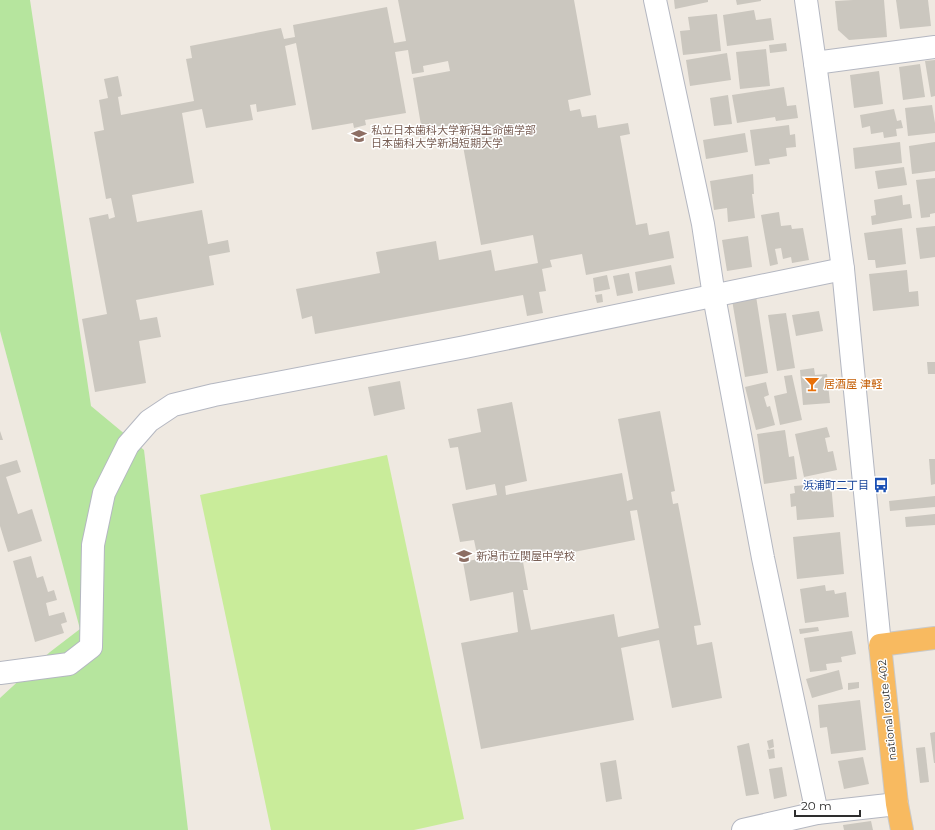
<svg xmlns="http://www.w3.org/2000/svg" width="935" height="830" viewBox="0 0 935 830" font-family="Montserrat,'Noto Sans JP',sans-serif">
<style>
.green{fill:#b6e59e}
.pitch{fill:#c9ec9a}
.building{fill:#cbc7bf;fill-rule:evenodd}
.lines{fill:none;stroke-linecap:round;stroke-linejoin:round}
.minor-casing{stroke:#b4b7c1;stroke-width:24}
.tertiary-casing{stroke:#b4b7c1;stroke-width:24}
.trunk-casing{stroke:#c9c9c9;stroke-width:24}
.minor{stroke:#fff;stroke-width:22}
.tertiary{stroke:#fff;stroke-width:22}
.trunk{stroke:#f8ba60;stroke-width:22}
.labels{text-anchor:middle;stroke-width:3;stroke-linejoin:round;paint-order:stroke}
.education-label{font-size:11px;fill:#785e54;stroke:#fff;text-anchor:start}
.food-label{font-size:11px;fill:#c56008;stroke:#fff;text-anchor:start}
.transit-label{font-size:11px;fill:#164399;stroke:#fff;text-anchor:end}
.street-label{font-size:11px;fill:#2e2e2e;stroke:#fff}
</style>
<rect width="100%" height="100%" fill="#efe9e1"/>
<!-- green -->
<path class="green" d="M0,0H30L91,406L144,450L188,830H0V698L50,652L80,629L0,331Z"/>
<!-- pitch -->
<path class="pitch" d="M387,455L464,819L414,830H271L200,495Z"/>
<!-- building -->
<g class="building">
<path d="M398,0H574L591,95L568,100L570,111L580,109L582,117L596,115L598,128L628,123L630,134L620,136L636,225L647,223L649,235L669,231L674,258L586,275L582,254L550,260L552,267L542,269L546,291L539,292L543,313L527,316L523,295L315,334L312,316L302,319L296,289L380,273L376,252L436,241L439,260L491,250L495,271L538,263L533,235L481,245L459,124L422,131L413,78L450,71L448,61L423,66L424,72L412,74L408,50L395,52L406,113L365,120L366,125L354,128L353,123L312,130L296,43L285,46L296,105L257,112L256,104L250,105L253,120L206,128L202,109L182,113L194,183L132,195L137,222L202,210L208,244L228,240L230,252L209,256L214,285L136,300L140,320L157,317L161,337L139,341L146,383L95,392L82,319L107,314L89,218L108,214L109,219L115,217L111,198L106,199L94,132L104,130L99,100L108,98L104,79L118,76L122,96L118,97L121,115L194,101L186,59L192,58L190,46L281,28L284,39L295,37L293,25L387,7L394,43L406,41Z"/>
<path d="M674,0H708V2L675,9Z"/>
<path d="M736,0H761V1L737,5Z"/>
<path d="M853,0H884L887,37L849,40L838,30L835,1Z"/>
<path d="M896,0H928L931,26L900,29Z"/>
<path d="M754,10L756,20L771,18L774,40L727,46L723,15Z"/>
<path d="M717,14L721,51L683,55L680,31L690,30L688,17Z"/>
<path d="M786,43L787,51L770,53L769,45Z"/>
<path d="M766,49L770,86L740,89L736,52Z"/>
<path d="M727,53L731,80L690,86L686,60Z"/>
<path d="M935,60V96L931,97L925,61Z"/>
<path d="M920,64L925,97L903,100L899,67Z"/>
<path d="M879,71L883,104L854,108L850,75Z"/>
<path d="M784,87L787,106L796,105L798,118L776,121L775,117L737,123L732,95Z"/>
<path d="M728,95L732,124L714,126L710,98Z"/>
<path d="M932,105L935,123V133L908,136L905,108Z"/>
<path d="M894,109L897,121L901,120L903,128L896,129L897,136L884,138L883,132L871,134L870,126L862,128L860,115Z"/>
<path d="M789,125L790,135L795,134L796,147L786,148L787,156L769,159L770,164L755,166L750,130Z"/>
<path d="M745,133L748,152L706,159L703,140Z"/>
<path d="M900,142L902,163L855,169L853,148Z"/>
<path d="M935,142V171L912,174L909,146Z"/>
<path d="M904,167L907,185L878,189L875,171Z"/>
<path d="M753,174L754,194H752L755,218L728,222L727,208L714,210L710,181Z"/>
<path d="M935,178V213L930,214V217L921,218L916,180Z"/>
<path d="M902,195L903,205L910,204L912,218L872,225L871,216L876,215L874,200Z"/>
<path d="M779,212L781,226L791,225L792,229L803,228L809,260L792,263L791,257L783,259L781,248L775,249L778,264L770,266L761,215Z"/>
<path d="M935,226V257L920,259L916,228Z"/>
<path d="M902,228L906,264L876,268L875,260H868L864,233Z"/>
<path d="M748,236L752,267L727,271L722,240Z"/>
<path d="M671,265L675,284L638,291L635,272Z"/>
<path d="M907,270L909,292L918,291L919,306L873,311L869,274Z"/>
<path d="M629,273L633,293L617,296L613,276Z"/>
<path d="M607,275L610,289L595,292L593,278Z"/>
<path d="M602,294L603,302L597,303L595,295Z"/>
<path d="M756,296L768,373L745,377L732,300Z"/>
<path d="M819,311L823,331L796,336L792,315Z"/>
<path d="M786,313L795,368L777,371L768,315Z"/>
<path d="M927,362H935V374H928Z"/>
<path d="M814,368L815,375L827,374L830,403L803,405L800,370Z"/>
<path d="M792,375L802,420L780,425L774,396L787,393L784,376Z"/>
<path d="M400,381L405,409L374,416L368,387Z"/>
<path d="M766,382L769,395L764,397L767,407L770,406L775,425L756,430L745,387Z"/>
<path d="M512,402L527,481L505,486L506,495L622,473L627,501L633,499L618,419L660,411L675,491L671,492L673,504L678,503L701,625L694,626L697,645L712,642L722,698L672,708L659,640L621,648L634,720L481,749L461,643L518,632L513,592L470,601L463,562L478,559L474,540L460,542L452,504L497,495L495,484L466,490L458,447L450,448L448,439L481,432L477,409ZM637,510L659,628L618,637L614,614L531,630L523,590H528L523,562L635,540L630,511Z"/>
<path d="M827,427L830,437L825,438L828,452L833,451L837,470L804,477L795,434Z"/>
<path d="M785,430L789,457L794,456L797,479L764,484L757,434Z"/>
<path d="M0,431L3,440H0Z"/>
<path d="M929,459H935V484L931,485Z"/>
<path d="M17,460L21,472L6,477L18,514L32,509L42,541L8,552L0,526V465Z"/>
<path d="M831,483L834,517L797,520L796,506L791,507L790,494L795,493L794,486Z"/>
<path d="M935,496V507L890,511L889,501Z"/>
<path d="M935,514V525L906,527L905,517Z"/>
<path d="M840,532L844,574L797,579L793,537Z"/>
<path d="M31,556L37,578L43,576L48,592L54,590L57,600L46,603L49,616L64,612L67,622L61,624L64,633L35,642L13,561Z"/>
<path d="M825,585L826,591L834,590L835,594L846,592L849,617L805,623L800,589Z"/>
<path d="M818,627L819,631L800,634L799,629Z"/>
<path d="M852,631L856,654L841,657L842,662L826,664L827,670L810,672L804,638Z"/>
<path d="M839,670L843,689L812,698L806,679Z"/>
<path d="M859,682V688L848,690V683Z"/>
<path d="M860,700L866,750L831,754L827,727L820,728L818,705Z"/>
<path d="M935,732V763H934L930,733Z"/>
<path d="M773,739L774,747L769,749L767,741Z"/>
<path d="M749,743L759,794L746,796L737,746Z"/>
<path d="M925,747L929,782L920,783L916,748Z"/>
<path d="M774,749L775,758L769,759L767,750Z"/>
<path d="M863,757L869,784L844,789L838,761Z"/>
<path d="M616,760L622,799L606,802L600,763Z"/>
<path d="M782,767L787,796L774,799L769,769Z"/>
<path d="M871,821L873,830H844L843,825Z"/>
</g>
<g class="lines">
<!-- minor casing -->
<g class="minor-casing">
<g id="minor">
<path d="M655,0L703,224L714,296L763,558L817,813"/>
<path d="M815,63L935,47"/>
<path d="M0,673L69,664L91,647L93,545L104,493L128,445L149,421L173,405L214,395L465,347L843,269"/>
<path d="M743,830L817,813L897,804"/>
</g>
</g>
<!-- tertiary casing -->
<g class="tertiary-casing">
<path id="tertiary" d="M806,0L815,63L843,269L880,645"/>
</g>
<!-- trunk casing -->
<g class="trunk-casing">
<path id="trunk" d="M902,830L897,804L880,645L935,638"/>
</g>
<!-- minor -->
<use href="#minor" class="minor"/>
<!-- tertiary -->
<use href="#tertiary" class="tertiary"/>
<!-- trunk -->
<use href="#trunk" class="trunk"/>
</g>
<!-- icons -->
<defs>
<g id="university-bare" transform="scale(1.2)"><path d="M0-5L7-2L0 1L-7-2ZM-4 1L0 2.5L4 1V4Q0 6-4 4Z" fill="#8d6e63" stroke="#fff" stroke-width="2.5" paint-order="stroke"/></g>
<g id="bar-bare" transform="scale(1.2)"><path d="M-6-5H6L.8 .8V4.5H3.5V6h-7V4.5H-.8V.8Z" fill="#e8710a" stroke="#fff" stroke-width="2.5" paint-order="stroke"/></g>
<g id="bus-bare" transform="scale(1.2)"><path d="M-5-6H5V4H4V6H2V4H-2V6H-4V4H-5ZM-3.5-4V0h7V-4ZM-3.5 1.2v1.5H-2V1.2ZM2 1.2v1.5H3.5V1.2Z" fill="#1a4fb4" stroke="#fff" stroke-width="2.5" paint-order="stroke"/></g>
<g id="school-bare" transform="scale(1.2)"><path d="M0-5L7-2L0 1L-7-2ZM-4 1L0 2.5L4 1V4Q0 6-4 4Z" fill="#8d6e63" stroke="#fff" stroke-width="2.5" paint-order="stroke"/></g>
</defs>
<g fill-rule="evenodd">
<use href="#university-bare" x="359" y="136"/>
<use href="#bar-bare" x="812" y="384"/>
<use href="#bus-bare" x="881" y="485"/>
<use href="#school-bare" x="464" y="556"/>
</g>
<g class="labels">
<!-- education labels -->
<g class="education-label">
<text x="371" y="134">私立日本歯科大学新潟生命歯学部<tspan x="371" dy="13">日本歯科大学新潟短期大学</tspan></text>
<text x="476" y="560">新潟市立関屋中学校</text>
</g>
<!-- food labels -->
<g class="food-label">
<text x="824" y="388">居酒屋 津軽</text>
</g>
<!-- transit labels -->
<g class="transit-label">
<text x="869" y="489">浜浦町二丁目</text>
</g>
<!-- street labels -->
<g class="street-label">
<text transform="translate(887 710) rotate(-96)" y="4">national route 402</text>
</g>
</g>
<!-- scale -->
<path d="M795 810v6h65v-6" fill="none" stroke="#2e2e2e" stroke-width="2"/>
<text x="801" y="810" font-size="12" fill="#2e2e2e" stroke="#ffffff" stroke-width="3" paint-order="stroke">20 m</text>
</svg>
